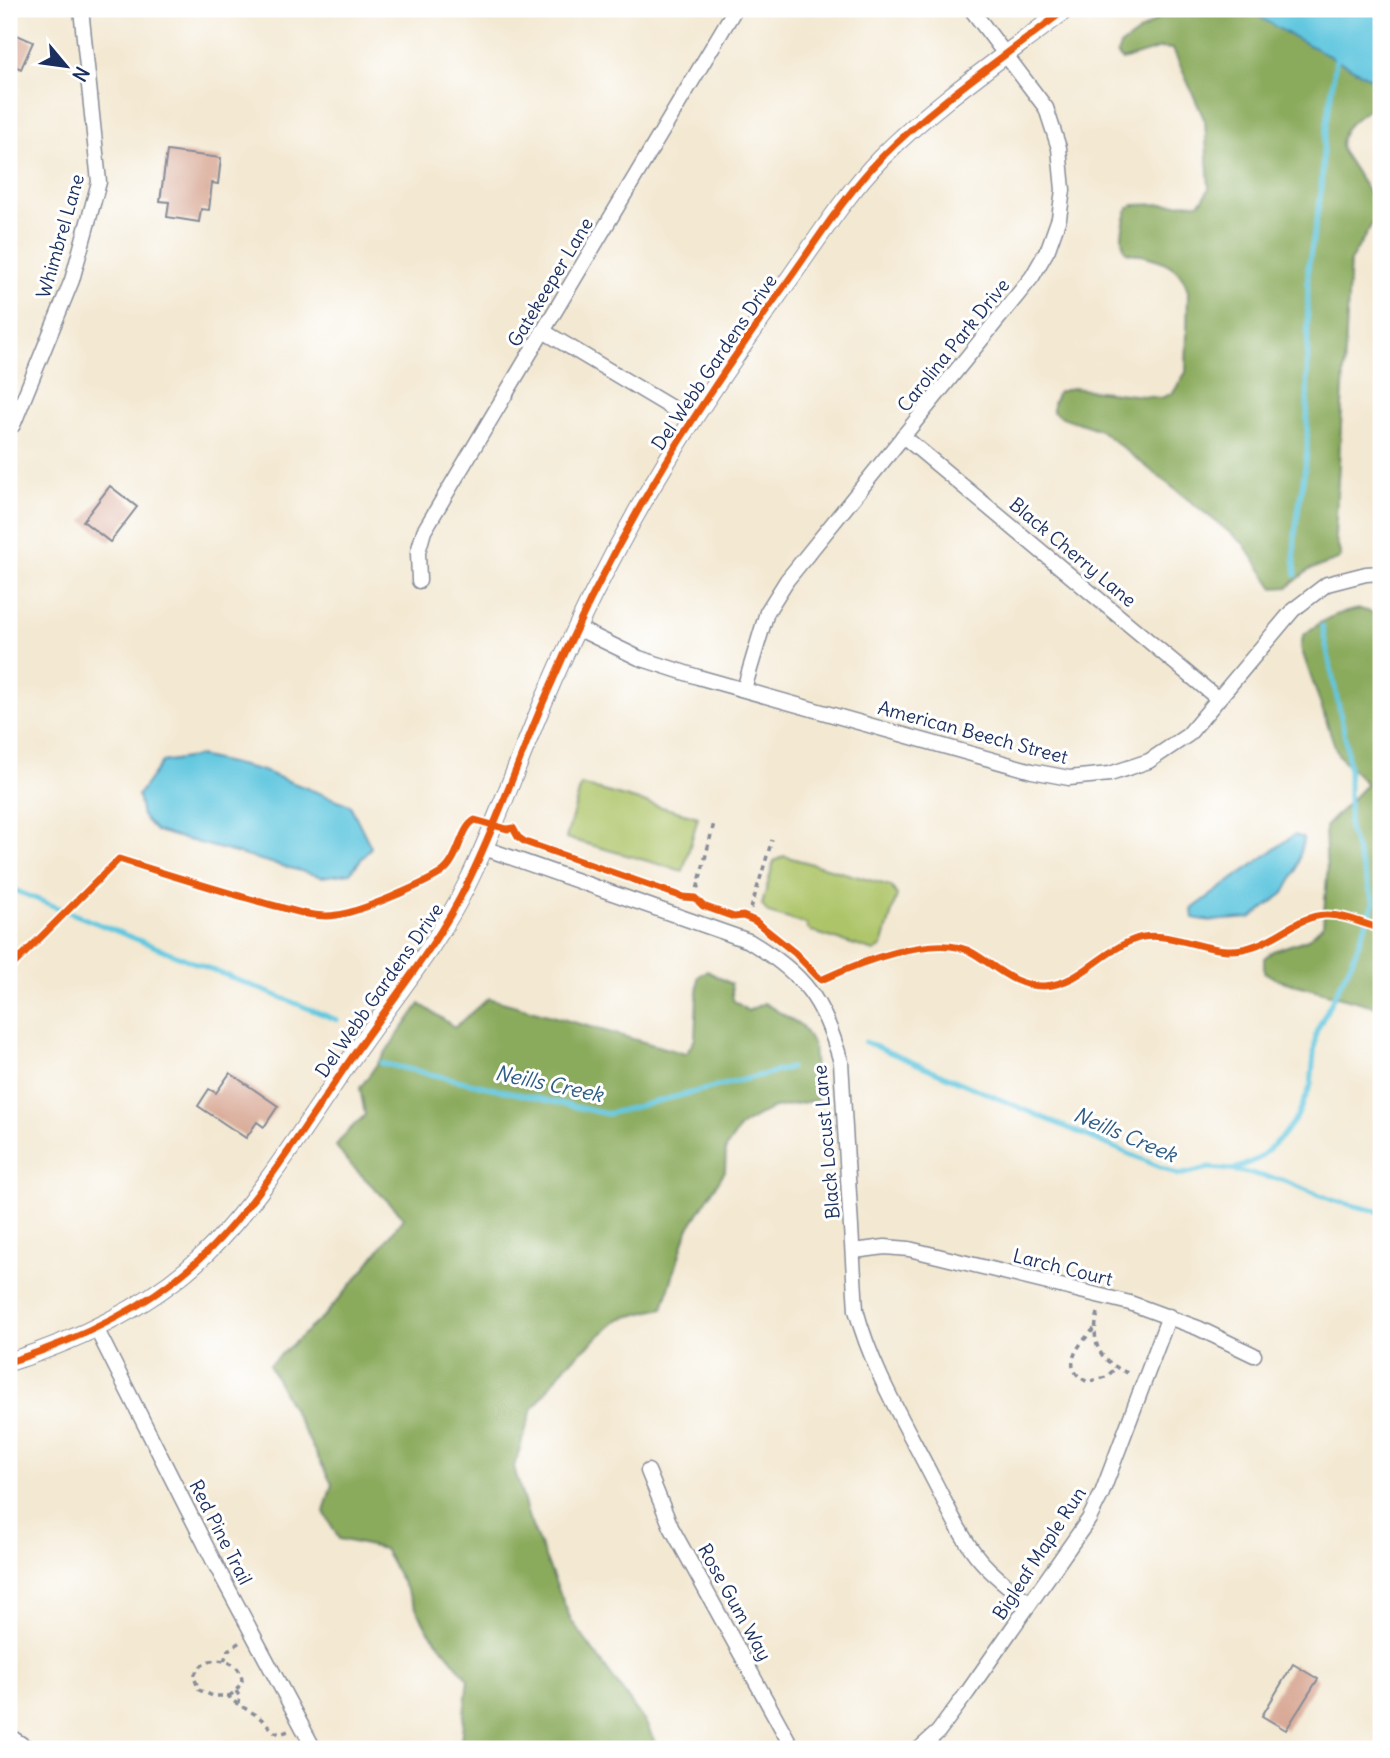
<svg xmlns="http://www.w3.org/2000/svg" width="1390" height="1758" viewBox="0 0 1390 1758" font-family="Delius,sans-serif">
<style>
.green{fill:#adc468;stroke:#647a63;stroke-width:2}
.forest{fill:#8aaa5c;stroke:#526c5d;stroke-width:2}
.water{fill:#62c7df;stroke:#3e7b9e;stroke-width:2}
.lines{fill:none;stroke-linecap:round;stroke-linejoin:round}
.stream{stroke:#62c7df;stroke-width:5}
.building{fill:#d9aa97}
.minor-casing{stroke:#878c98;stroke-width:17}
.tertiary-casing{stroke:#878c98;stroke-width:20}
.path{stroke:#878c98;stroke-width:3.5;stroke-dasharray:5 5;stroke-linecap:butt}
.minor{stroke:#fff;stroke-width:14}
.tertiary{stroke:#fff;stroke-width:18}
.cycleway-casing{stroke:#fff;stroke-width:11}
.cycleway{stroke:#e8590c;stroke-width:7}
.labels{text-anchor:middle;stroke-width:6;stroke-linejoin:round;paint-order:stroke}
.street-label{font-size:19px;fill:#1b2f5e;stroke:#fff}
.water-label{font-size:21px;font-style:italic;fill:#305d85;stroke:#fff}
</style>
<rect width="100%" height="100%" fill="#fff"/>
<filter id="ink" filterUnits="userSpaceOnUse"><feTurbulence type="fractalNoise" baseFrequency=".0143" numOctaves="2"/><feDisplacementMap in="SourceGraphic" scale="14" xChannelSelector="R" yChannelSelector="G"/><feConvolveMatrix kernelMatrix="1 2 1 2 8 2 1 2 1" color-interpolation-filters="sRGB"/></filter>
<filter id="wash" filterUnits="userSpaceOnUse"><feTurbulence type="fractalNoise" baseFrequency=".00686" numOctaves="4" result="noise"/><feDisplacementMap in="SourceGraphic" scale="28" xChannelSelector="R" yChannelSelector="G"/><feGaussianBlur stdDeviation="1.57" result="paint"/><feColorMatrix in="noise" values="0 0 0 0 0 0 0 0 0 0 0 0 0 0 0 0 0 1.4 0 .05"/><feComposite in="paint" operator="in"/></filter>
<g filter="url(#wash)">
<rect width="100%" height="100%" fill="#f3e8d1"/>
<!-- green -->
<g class="green">
<path d="M581,785L698,817L683,871L566,838Z"/>
<path d="M784,856L891,886L897,895L882,946L874,951L813,932L808,929L806,924L768,913L762,905L774,861Z"/>
</g>
<!-- forest -->
<g class="forest">
<path d="M1171,9H1381V105L1377,103C1360,116 1336,127 1342,151L1377,205L1378,214L1350,261L1335,536L1341,556L1338,560L1309,570L1288,587L1274,588L1243,543L1100,430C1084,423 1066,421 1053,412V403L1058,392L1072,388L1161,398L1173,393L1186,372L1188,292C1182,262 1153,257 1126,252C1118,238 1124,223 1128,208L1134,205L1199,203L1204,198L1209,188L1205,121L1173,49L1161,48L1122,60L1117,54L1120,46Z"/>
<path d="M1360,609L1381,615V1008L1278,980L1264,972V958L1273,951L1308,939L1323,925L1327,876L1325,827L1367,784L1338,755L1301,648L1303,636C1321,620 1335,613 1360,609Z"/>
<path d="M707,971L731,984L733,1000L748,1011L764,1003L802,1026L813,1045L817,1100L770,1109L741,1126L726,1148L725,1171L687,1231L663,1308L619,1319L567,1364L532,1410L514,1467L529,1519L571,1620L647,1725L658,1749H460L468,1679L428,1630L384,1549L339,1539L324,1512L332,1484L269,1365L326,1314L362,1272L404,1217L346,1160L336,1146C344,1133 354,1126 365,1115L360,1088L420,1004L455,1027L488,998L686,1054L695,1039L698,977Z"/>
</g>
<!-- water -->
<g class="water">
<path d="M1247,9H1381V84L1279,29Z"/>
<path d="M199,756L260,770L350,805L371,847L350,873L322,877L156,831L142,816L138,795L162,762Z"/>
<path d="M1294,835L1304,838L1296,871L1284,893L1251,918L1210,921L1193,918L1192,909Z"/>
</g>
<g class="lines">
<!-- stream -->
<g class="stream">
<path d="M1296,575C1290,532 1303,494 1307,451L1308,268L1321,193L1323,151L1336,59L1339,54"/>
<path d="M9,888L337,1020"/>
<path d="M865,1042L1179,1175L1209,1168L1232,1170L1282,1180L1335,1201L1381,1212"/>
<path d="M381,1063L607,1114L790,1068"/>
<path d="M1232,1170L1258,1159L1283,1136L1297,1117L1311,1085L1316,1032L1352,961L1374,903L1349,829V768L1346,741L1322,626"/>
</g>
</g>
<g id="blocks">
<!-- building -->
<g class="building">
<path d="M17,35L33,42L21,69L9,63V51Z"/>
<path d="M167,151L221,158L218,184L212,183L209,210L201,209L199,222L167,217L169,202L160,201Z"/>
<path d="M110,486L137,507L110,542L83,521Z"/>
<path d="M230,1073L278,1106L264,1127L257,1122L246,1138L198,1106L209,1089L216,1093Z"/>
<path d="M1293,1664L1318,1679L1286,1730L1262,1716Z"/>
</g>
</g>
</g>
<g filter="url(#ink)">
<use href="#blocks" fill-opacity="0" stroke="#878c98" stroke-width="2"/>
<g class="lines">
<!-- minor casing -->
<g class="minor-casing">
<g id="minor">
<path d="M543,331L692,420"/>
<path d="M13,425L72,280L99,182L81,9"/>
<path d="M903,436L1217,698"/>
<path d="M419,581L418,552L424,531L735,9"/>
<path d="M577,628L639,658L698,677L1032,771L1069,778L1110,774L1149,761L1188,735L1293,610L1327,584L1366,574L1381,573"/>
<path d="M744,689L767,612L787,580L1032,277L1048,249L1059,218L1063,190L1059,148L1046,108L971,9"/>
<path d="M484,848L749,941C806,976 822,998 841,1062L856,1310C872,1370 904,1422 932,1477C947,1505 960,1537 981,1561C996,1578 1012,1590 1030,1603"/>
<path d="M854,1251L885,1247L909,1249L1130,1303L1198,1328L1254,1355"/>
<path d="M97,1330L213,1560L314,1749"/>
<path d="M648,1471L671,1527L793,1749"/>
<path d="M9,1736L29,1749"/>
<path d="M919,1749L938,1732L967,1693L1089,1519L1102,1493L1169,1316"/>
</g>
</g>
<!-- tertiary casing -->
<g class="tertiary-casing">
<path id="tertiary" d="M9,1362C81,1339 152,1306 207,1252C263,1197 310,1117 355,1053C393,998 438,944 467,884C496,826 517,764 542,705C573,632 609,560 649,491C692,417 740,348 790,278C819,237 846,194 881,158C935,103 1005,56 1066,9"/>
</g>
<!-- path -->
<g class="path">
<path d="M695,898L714,823"/>
<path d="M748,918L772,840"/>
<path d="M1098,1313C1090,1345 1099,1361 1130,1374"/>
<path d="M1094,1329C1077,1346 1059,1368 1088,1382L1106,1377L1116,1368"/>
<path d="M224,1661L228,1650L240,1642"/>
<path d="M236,1691L240,1697L239,1703"/>
<path d="M229,1696L236,1691L242,1681C241,1655 201,1653 194,1677L199,1690L213,1696H229L231,1700L258,1716L275,1732L280,1734L288,1731"/>
</g>
<!-- minor -->
<use href="#minor" class="minor"/>
<!-- tertiary -->
<use href="#tertiary" class="tertiary"/>
<!-- cycleway casing -->
<g class="cycleway-casing">
<g id="cycleway">
<path d="M9,969L119,859C169,875 218,890 268,904C290,909 314,919 337,915C360,912 422,885 441,873C460,860 459,829 475,820L507,829L513,828L518,837L525,842L683,897L695,898L703,906L734,917L743,916L755,921L795,953L821,980C856,964 937,931 973,953C997,967 1014,987 1044,986C1080,984 1101,952 1133,940C1162,928 1196,949 1227,950C1269,952 1292,916 1325,915C1343,914 1364,924 1381,929"/>
<path d="M9,1362C81,1339 152,1306 207,1252C263,1197 310,1117 355,1053C393,998 438,944 467,884C496,826 517,764 542,705C573,632 609,560 649,491C692,417 740,348 790,278C819,237 846,194 881,158C935,103 1005,56 1066,9"/>
</g>
</g>
<!-- cycleway -->
<use href="#cycleway" class="cycleway"/>
</g>
</g>
<g class="labels">
<!-- street labels -->
<g class="street-label">
<text transform="translate(60 236) rotate(-74)" y="7">Whimbrel Lane</text>
<text transform="translate(550 282) rotate(-59)" y="7">Gatekeeper Lane</text>
<text transform="translate(953 345) rotate(-51)" y="7">Carolina Park Drive</text>
<text transform="translate(714 362) rotate(-56)" y="7">Del Webb Gardens Drive</text>
<text transform="translate(1073 552) rotate(40)" y="7">Black Cherry Lane</text>
<text transform="translate(973 732) rotate(15)" y="7">American Beech Street</text>
<text transform="translate(379 990) rotate(-55)" y="7">Del Webb Gardens Drive</text>
<text transform="translate(826 1142) rotate(-95)" y="7">Black Locust Lane</text>
<text transform="translate(1063 1267) rotate(14)" y="7">Larch Court</text>
<text transform="translate(221 1532) rotate(63)" y="7">Red Pine Trail</text>
<text transform="translate(1039 1553) rotate(-57)" y="7">Bigleaf Maple Run</text>
<text transform="translate(735 1602) rotate(61)" y="7">Rose Gum Way</text>
</g>
<!-- water labels -->
<g class="water-label">
<text transform="translate(549 1084) rotate(12)" y="7">Neills Creek</text>
<text transform="translate(1125 1135) rotate(23)" y="7">Neills Creek</text>
</g>
</g>
<!-- margin -->
<rect width="1390" height="1758" fill="none" stroke="#fff" stroke-width="35"/>
<!-- north arrow -->
<g transform="translate(66 66) rotate(119)" stroke="#ffffff" stroke-width="5" paint-order="stroke">
<path d="M0-5L12 26L0 18L-12 26Z" fill="#1b2f5e"/>
<text y="-10" font-size="19" font-weight="bold" text-anchor="middle" fill="#1b2f5e">N</text>
</g>
</svg>
